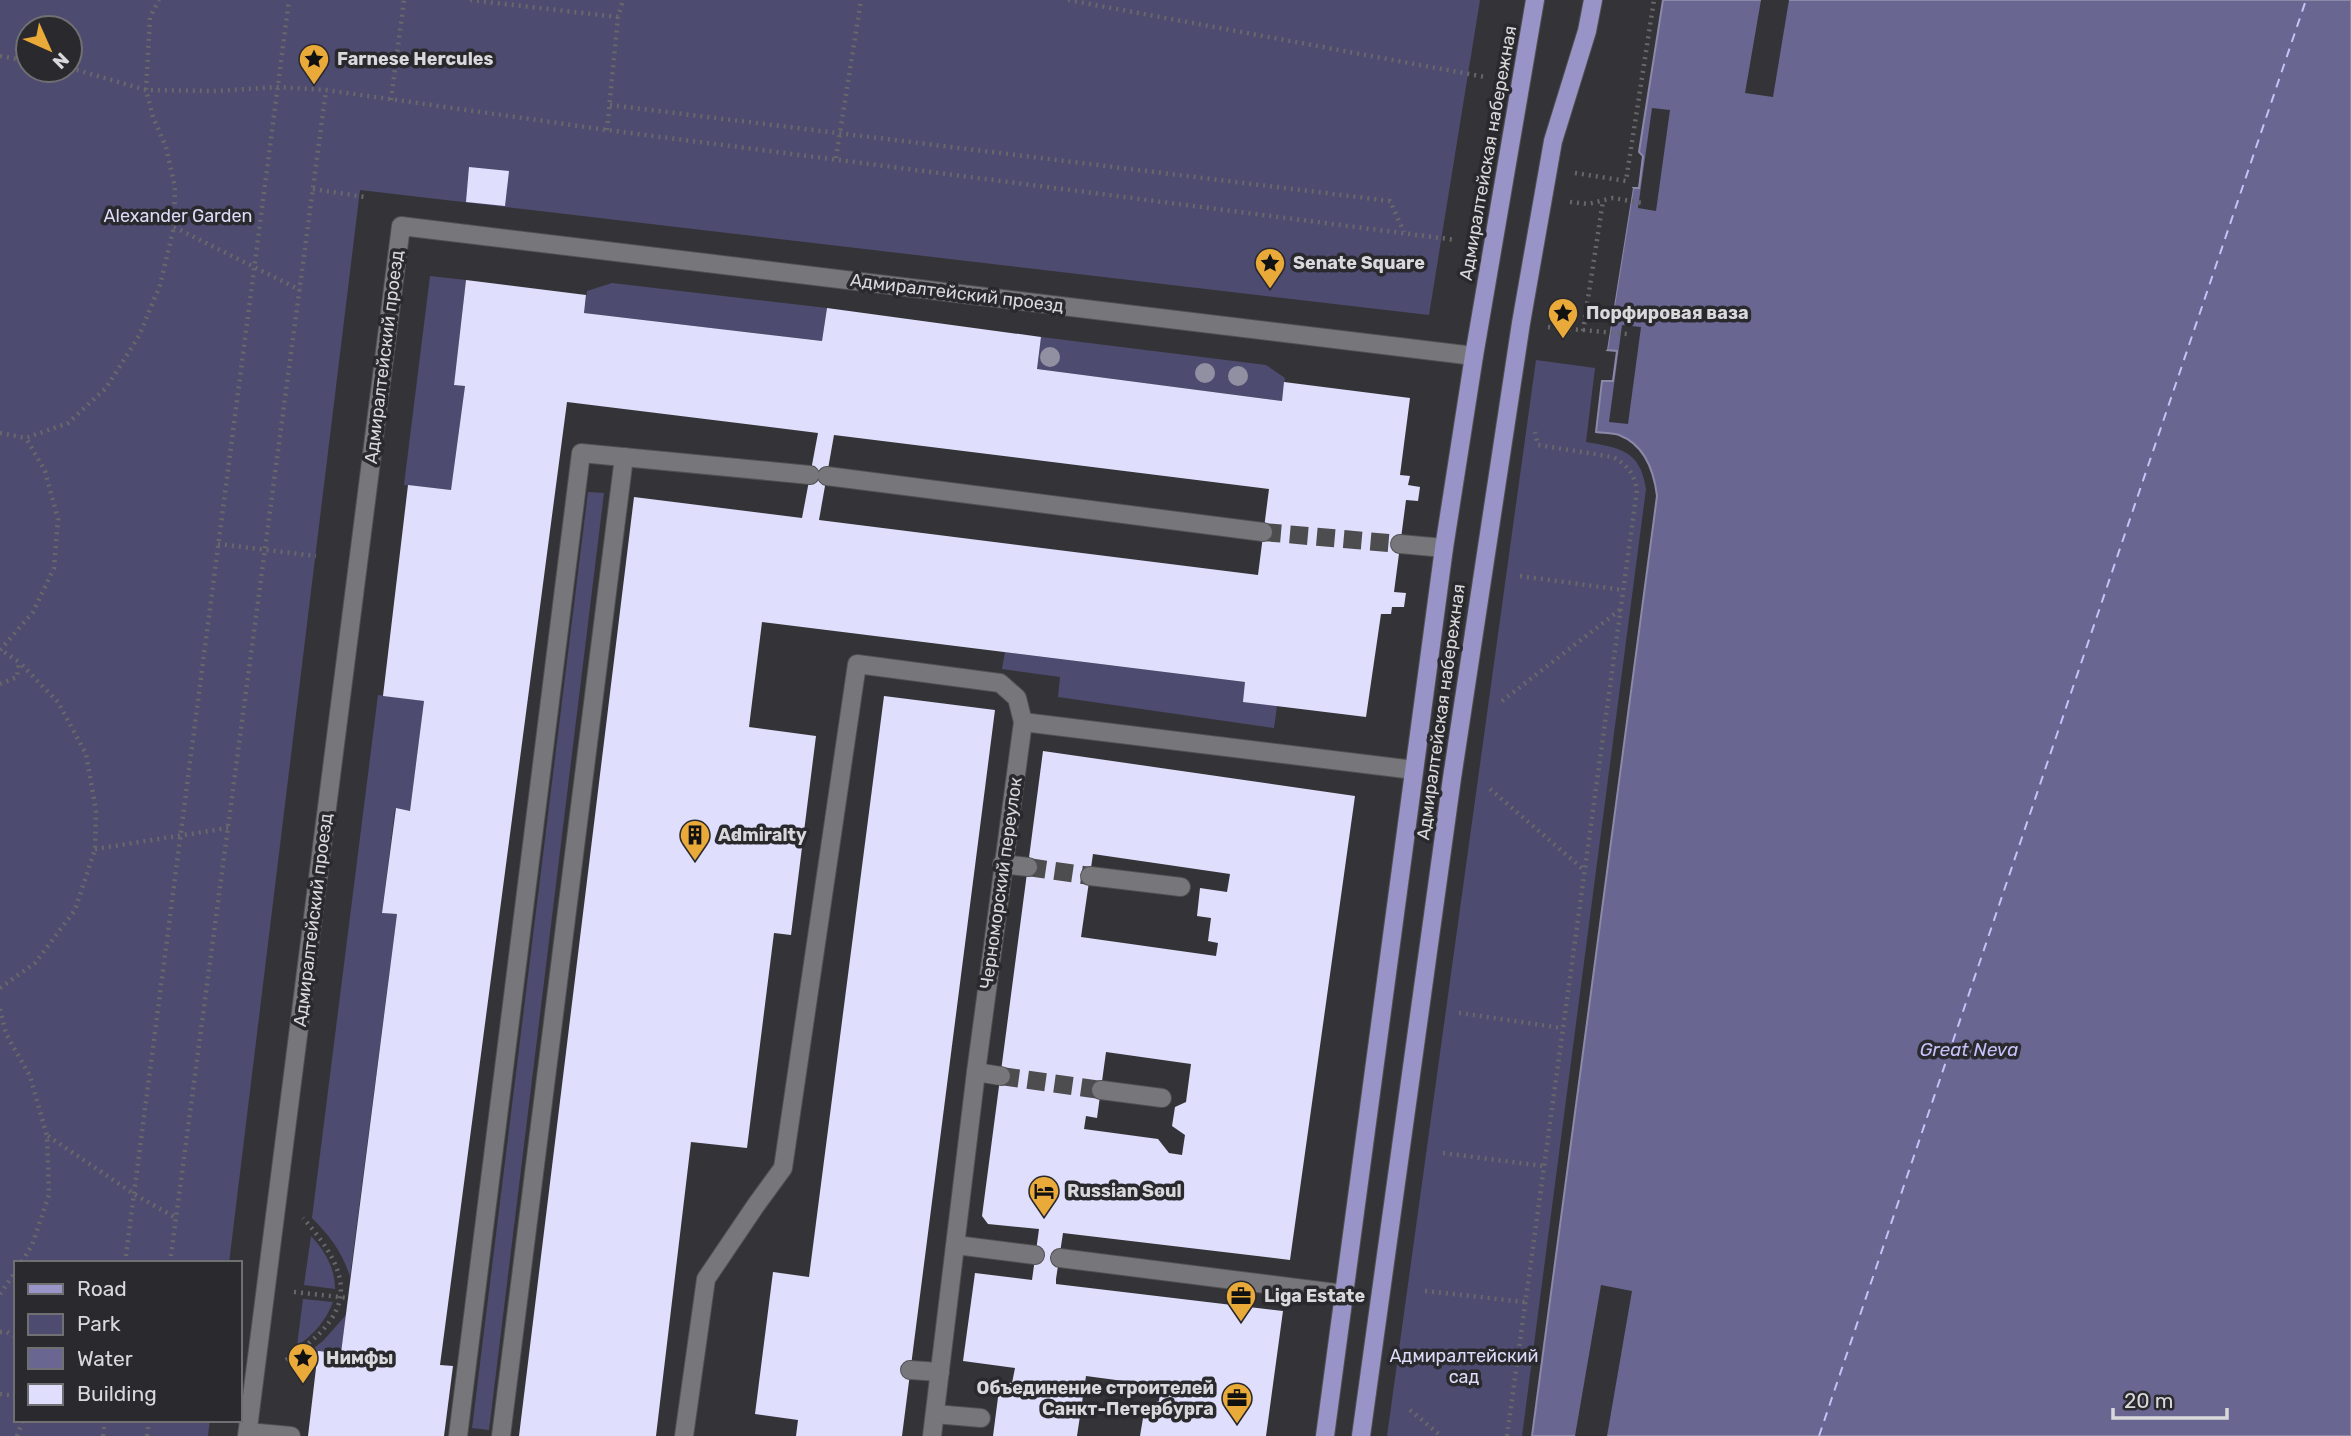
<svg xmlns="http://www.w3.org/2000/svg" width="2351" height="1436" viewBox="0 0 2351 1436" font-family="Rubik,sans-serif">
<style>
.green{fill:#4e4b70;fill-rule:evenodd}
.water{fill:#696692;stroke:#8b88a8;stroke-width:2}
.pier{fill:#343438}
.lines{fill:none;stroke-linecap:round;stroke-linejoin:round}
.ferry{stroke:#c5c1f9;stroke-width:2;stroke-dasharray:9 7;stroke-linecap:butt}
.building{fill:#dfdefc;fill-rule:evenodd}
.minor-tunnel{stroke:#4d4d50;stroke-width:18;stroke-dasharray:18 9;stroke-linecap:butt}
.minor-casing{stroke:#515154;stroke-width:20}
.major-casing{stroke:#515154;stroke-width:20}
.path{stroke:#68686b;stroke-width:4.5;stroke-dasharray:2 5;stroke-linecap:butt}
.minor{stroke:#77777b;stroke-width:18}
.major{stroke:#9994c8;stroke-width:18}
.tree{fill:#9190a2}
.labels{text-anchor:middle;stroke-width:7;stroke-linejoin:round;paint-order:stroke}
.poi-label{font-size:18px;font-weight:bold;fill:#d9d9db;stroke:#2a2a2e;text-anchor:start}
.street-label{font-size:18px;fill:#d9d9db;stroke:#2a2a2e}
.park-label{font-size:18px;fill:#dddbf8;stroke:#2a2a2e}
.water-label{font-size:19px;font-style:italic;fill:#c5c1f9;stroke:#2a2a2e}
</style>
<rect width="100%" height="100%" fill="#343438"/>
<!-- green -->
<g class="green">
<path d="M0,0H1480L1429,315L360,190L229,1263H16V1420H210L208,1436H0ZM28,28H70V70H28Z"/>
<path d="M430,276L466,280L454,385L465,386L451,490L404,485Z"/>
<path d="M612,283L827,308L822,341L584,313L587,291Z"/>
<path d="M1041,337L1266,365L1285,378L1282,401L1037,369Z"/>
<path d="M1536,360L1595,368L1586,442C1619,448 1640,449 1646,489L1522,1436H1387Z"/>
<path d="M588,492L604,493L489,1430L472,1428Z"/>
<path d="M1005,652L1245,682L1277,706L1274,728L1058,697L1060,677L1002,669Z"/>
<path d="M378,695L424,701L410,811L395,809L382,913L397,914L350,1277C343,1253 330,1236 312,1218Z"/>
<path d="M311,1236C325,1251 335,1268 335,1289L304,1285Z"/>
<path d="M303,1299L333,1302C325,1322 314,1334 297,1346Z"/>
<path d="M346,1315L341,1353L319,1351L316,1368L294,1366L295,1362L323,1341Z"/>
</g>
<!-- water -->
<path class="water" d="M1663,0H2351V1436H1532L1657,496C1654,471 1645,445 1619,435C1613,433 1603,433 1596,432L1602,381H1613L1617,351L1607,350L1633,188H1639L1643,156L1639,152Z"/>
<!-- pier -->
<g class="pier">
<path d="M1761,0H1789L1773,97L1745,93Z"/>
<path d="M1652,108L1670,110L1656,211L1638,208Z"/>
<path d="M1630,188H1633L1607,350L1603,349Z"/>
<path d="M1622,325L1641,327L1628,424L1609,422Z"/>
<path d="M1601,1285L1632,1291L1607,1436H1575Z"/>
</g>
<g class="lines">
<!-- ferry -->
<path class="ferry" d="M1819,1436L2306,0"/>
</g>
<!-- building -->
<g class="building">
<path d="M469,167L509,171L505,206L466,202Z"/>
<path d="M466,280L586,295L584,313L822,341L827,308L1041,337L1037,369L1282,401L1284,382L1410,398L1400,475L1410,476L1408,485L1420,487L1418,501L1406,500L1394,592L1406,593L1404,607H1392L1391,614H1381L1366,717L1243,702L1245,682L762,622L749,727L816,736L791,935L774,933L747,1148L691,1142L656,1436H519L634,497L802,518L818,433L567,402L440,1365L453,1366L444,1436H308L318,1351L341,1353L397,914L382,913L396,808L410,811L424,701L383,696L408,485L451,490L465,386L454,385ZM834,435L1269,489L1258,575L819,520Z"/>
<path d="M884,696L995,710L902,1436H796L798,1420L755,1414L773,1272L809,1277Z"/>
<path d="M1043,751L1355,796L1290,1260L1063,1233L1056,1279V1284L1283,1311L1266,1436H1140L1145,1406L1159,1401L1161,1386L1086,1376L1077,1436H993L1000,1382L1012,1383L1015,1368L963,1361L975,1273L1032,1280L1039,1229L988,1224L982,1216ZM1093,854L1230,874L1227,892L1200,888L1197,916L1211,918L1208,941L1218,943L1216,956L1081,937ZM1106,1052L1191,1064L1186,1102L1175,1107L1172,1126L1185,1135L1182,1155L1169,1153L1158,1139L1084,1129L1086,1116L1097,1118Z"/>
</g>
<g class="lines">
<!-- minor-tunnel -->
<g class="minor-tunnel">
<path d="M1263,532L1400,544"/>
<path d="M1028,867L1090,876"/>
<path d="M1001,1076L1101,1090"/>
</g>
<!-- minor casing -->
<g class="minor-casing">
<g id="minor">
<path d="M827,476L1263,532"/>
<path d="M1400,544L1444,548"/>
<path d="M1023,722L1414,770"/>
<path d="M1002,864L1028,867"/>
<path d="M1090,876L1181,887"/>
<path d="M976,1072L1001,1076"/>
<path d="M1101,1090L1162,1098"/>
<path d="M956,1245L1035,1255"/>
<path d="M1060,1258L1344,1294"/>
<path d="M910,1370L940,1372"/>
<path d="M935,1414L981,1418"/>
<path d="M248,1432L291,1436"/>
<path d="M247,1436L401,226L1474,356"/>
<path d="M458,1436L581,453L810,475"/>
<path d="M501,1436L624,457"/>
<path d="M684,1436L706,1279L756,1205L783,1168L857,664L1000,683L1017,698L1023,722L976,1072L932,1436"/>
</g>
</g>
<!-- major casing -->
<g class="major-casing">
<g id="major">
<path d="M1325,1436L1444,548L1474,356L1535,0"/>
<path d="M1361,1436L1452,778L1521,323L1553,141L1587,31L1593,0"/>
</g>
</g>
<!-- path -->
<g class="path">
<path d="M470,0L618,17"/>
<path d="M1068,0L1485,77"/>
<path d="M0,56L28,61"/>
<path d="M70,68L146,90L215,91L278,87L326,90L607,130L1456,240"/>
<path d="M391,100L404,0"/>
<path d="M610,105L1390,201L1404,232"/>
<path d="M607,130L618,17L623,0"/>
<path d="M836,158L861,0"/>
<path d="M1575,173L1626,181L1654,0"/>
<path d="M313,189L365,197"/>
<path d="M1570,202L1588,204L1613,198L1642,203"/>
<path d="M174,227L300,290"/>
<path d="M1548,327L1627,334"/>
<path d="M1583,331L1603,201"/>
<path d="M0,433L26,438L68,423L106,388L139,336L160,285L174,227L175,187L166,147L153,117L146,90L150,17L159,0"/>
<path d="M218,544L316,556"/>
<path d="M1520,576L1623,590"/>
<path d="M0,650L33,612L54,568L58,519L45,471L26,438"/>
<path d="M0,684L17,677L19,662L1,650"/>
<path d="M1502,701L1621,609"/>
<path d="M1490,789L1584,870"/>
<path d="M95,849L228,828"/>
<path d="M0,988L35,963L75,910L95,849L96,811L86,754L58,702L19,662"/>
<path d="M0,1009L6,1034L30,1076L47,1136L49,1195L32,1245L21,1263"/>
<path d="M1459,1013L1562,1028"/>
<path d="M48,1136L134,1194L176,1218"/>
<path d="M1443,1153L1543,1166"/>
<path d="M125,1263L289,0"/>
<path d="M170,1263L326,90"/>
<path d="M1425,1291L1525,1302"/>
<path d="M294,1292L348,1298"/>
<path d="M0,1294L16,1271"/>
<path d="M0,1332H7L16,1337"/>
<path d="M286,1360C355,1314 357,1279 303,1218"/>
<path d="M0,1394L16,1396"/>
<path d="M1410,1410L1441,1436"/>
<path d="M17,1436L23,1420"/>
<path d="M103,1436L105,1420"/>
<path d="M147,1436L149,1420"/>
<path d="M1507,1436L1637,490C1634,473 1627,465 1613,457L1538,445L1535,432"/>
</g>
<!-- minor -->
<use href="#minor" class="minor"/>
<!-- major -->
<use href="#major" class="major"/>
</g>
<!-- trees -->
<g class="tree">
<circle cx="1050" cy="357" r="10"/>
<circle cx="1205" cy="373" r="10"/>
<circle cx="1238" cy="376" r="10"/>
</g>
<!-- icons -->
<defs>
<g id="sight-pin" transform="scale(1.575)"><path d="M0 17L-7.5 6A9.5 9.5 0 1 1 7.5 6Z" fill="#eaaa39" stroke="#2a2a2e"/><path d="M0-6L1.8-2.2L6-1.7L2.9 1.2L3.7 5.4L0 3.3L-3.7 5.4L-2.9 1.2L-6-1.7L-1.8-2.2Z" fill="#111"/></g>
<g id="building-pin" transform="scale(1.575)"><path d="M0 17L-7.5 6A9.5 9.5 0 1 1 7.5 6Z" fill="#eaaa39" stroke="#2a2a2e"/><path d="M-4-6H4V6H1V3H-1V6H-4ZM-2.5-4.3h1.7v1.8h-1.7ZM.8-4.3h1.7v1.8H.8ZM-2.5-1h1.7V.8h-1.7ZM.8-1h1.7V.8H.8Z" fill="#111"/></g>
<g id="hotel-pin" transform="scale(1.575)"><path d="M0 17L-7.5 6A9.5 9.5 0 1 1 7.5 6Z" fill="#eaaa39" stroke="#2a2a2e"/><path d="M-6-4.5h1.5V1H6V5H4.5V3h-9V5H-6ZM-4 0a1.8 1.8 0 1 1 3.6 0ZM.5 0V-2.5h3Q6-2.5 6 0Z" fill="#111"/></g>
<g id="office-pin" transform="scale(1.575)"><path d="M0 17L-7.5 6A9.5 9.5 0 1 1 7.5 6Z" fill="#eaaa39" stroke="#2a2a2e"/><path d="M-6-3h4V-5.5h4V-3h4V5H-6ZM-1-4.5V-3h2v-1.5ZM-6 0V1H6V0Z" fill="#111"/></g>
</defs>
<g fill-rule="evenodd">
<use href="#sight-pin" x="314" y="59"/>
<use href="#sight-pin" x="1270" y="263"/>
<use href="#sight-pin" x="1563" y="313"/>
<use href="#building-pin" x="695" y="835"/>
<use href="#hotel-pin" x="1044" y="1191"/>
<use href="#office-pin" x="1241" y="1296"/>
<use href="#sight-pin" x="303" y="1358"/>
<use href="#office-pin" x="1237" y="1398"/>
</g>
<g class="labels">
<!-- poi labels -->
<g class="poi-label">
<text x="337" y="65">Farnese Hercules</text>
<text x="1293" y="269">Senate Square</text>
<text x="1586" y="319">Порфировая ваза</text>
<text x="718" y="841">Admiralty</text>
<text x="1067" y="1197">Russian Soul</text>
<text x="1264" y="1302">Liga Estate</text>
<text x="326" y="1364">Нимфы</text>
<text x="1214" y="1394" text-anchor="end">Объединение строителей<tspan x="1214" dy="21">Санкт-Петербурга</tspan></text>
</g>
<!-- street labels -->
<g class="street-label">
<text transform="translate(1488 153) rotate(-80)" y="6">Адмиралтейская набережная</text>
<text transform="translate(957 293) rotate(7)" y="6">Адмиралтейский проезд</text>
<text transform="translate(384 357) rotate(-83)" y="6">Адмиралтейский проезд</text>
<text transform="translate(1441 712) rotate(-82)" y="6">Адмиралтейская набережная</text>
<text transform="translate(1001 883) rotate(-82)" y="6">Черноморский переулок</text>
<text transform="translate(313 920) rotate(-83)" y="6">Адмиралтейский проезд</text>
</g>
<!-- park labels -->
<g class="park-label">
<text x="178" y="222">Alexander Garden</text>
<text x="1464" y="1362">Адмиралтейский<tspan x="1464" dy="21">сад</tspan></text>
</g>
<!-- water labels -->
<g class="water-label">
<text x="1969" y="1056">Great Neva</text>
</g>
</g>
<!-- legend -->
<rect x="14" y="1261" width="228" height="161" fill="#2a2a2e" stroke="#707073" stroke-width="2"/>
<rect x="28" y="1284" width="35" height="10" fill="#9994c8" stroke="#707073" stroke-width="2"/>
<text x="77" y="1296" font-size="21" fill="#d9d9db">Road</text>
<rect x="28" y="1314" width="35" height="21" fill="#4e4b70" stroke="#707073" stroke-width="2"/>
<text x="77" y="1331" font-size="21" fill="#d9d9db">Park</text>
<rect x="28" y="1348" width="35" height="21" fill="#696692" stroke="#707073" stroke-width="2"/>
<text x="77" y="1366" font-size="21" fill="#d9d9db">Water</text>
<rect x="28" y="1384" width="35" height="21" fill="#dfdefc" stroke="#707073" stroke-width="2"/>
<text x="77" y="1401" font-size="21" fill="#d9d9db">Building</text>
<!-- north arrow -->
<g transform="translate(49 49) rotate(135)"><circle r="33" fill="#2a2a2e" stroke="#707073" stroke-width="2"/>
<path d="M0-5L12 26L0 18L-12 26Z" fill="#eaaa39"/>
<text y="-10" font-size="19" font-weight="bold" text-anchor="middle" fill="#d9d9db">N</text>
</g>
<!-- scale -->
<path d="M2113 1408v10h114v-10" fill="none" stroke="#d9d9db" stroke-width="3.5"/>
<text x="2124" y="1408" font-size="21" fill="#d9d9db" stroke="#2a2a2e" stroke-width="5" paint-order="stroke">20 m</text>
</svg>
